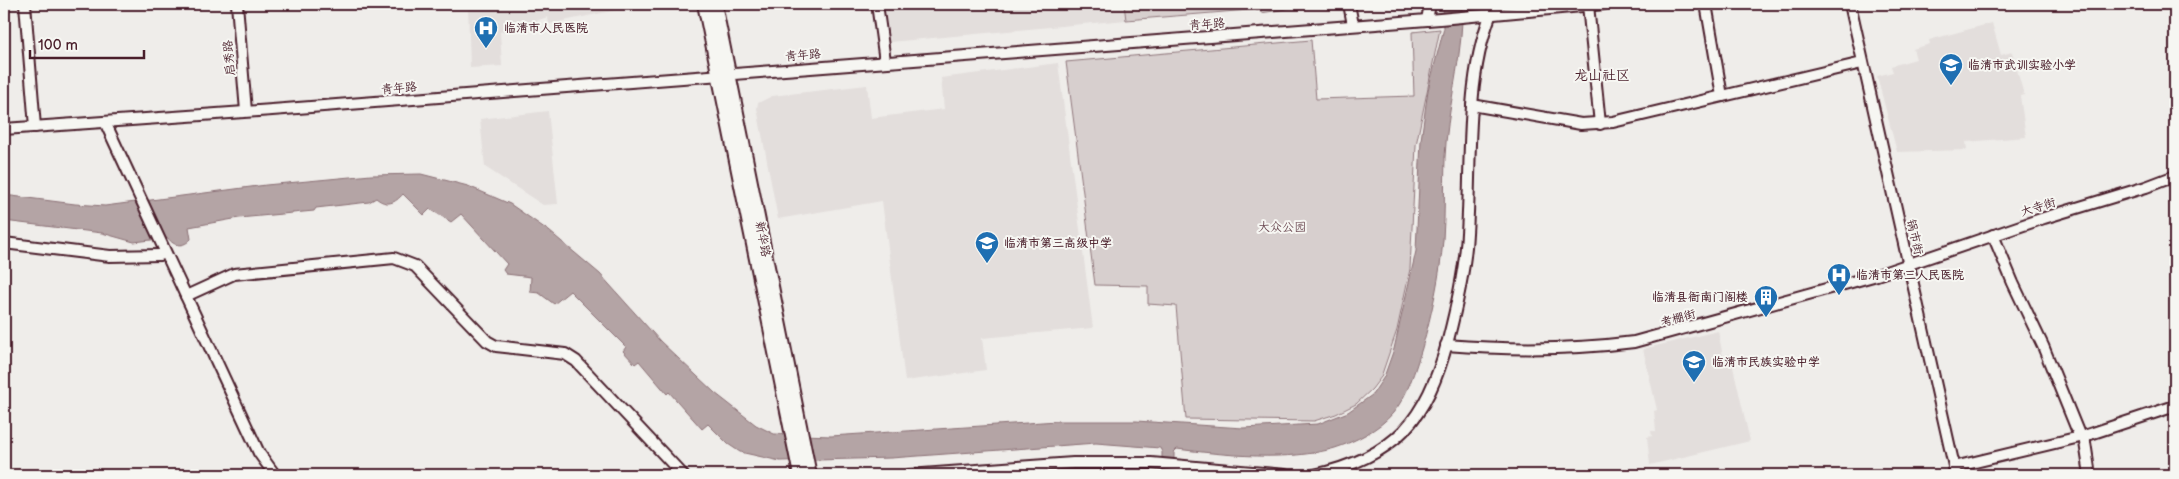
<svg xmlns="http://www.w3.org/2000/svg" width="2179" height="479" viewBox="0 0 2179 479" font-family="'Balsamiq Sans','LXGW WenKai TC',sans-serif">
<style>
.built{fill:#e3dedc}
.green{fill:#d7cfce;stroke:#90777c}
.water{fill:#b4a4a5;stroke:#8a6f74}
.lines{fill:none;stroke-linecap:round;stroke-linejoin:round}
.minor-casing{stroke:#4a1f2b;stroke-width:14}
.major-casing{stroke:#4a1f2b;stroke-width:16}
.minor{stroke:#f6f6f2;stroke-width:10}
.major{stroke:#f6f6f2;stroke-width:12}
.labels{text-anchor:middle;stroke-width:4;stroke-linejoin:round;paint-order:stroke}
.street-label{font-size:12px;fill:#4a1f2b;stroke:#f6f6f2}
.poi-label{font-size:12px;font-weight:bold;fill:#4a1f2b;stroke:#f6f6f2;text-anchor:start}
.park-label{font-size:12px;fill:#6d4b54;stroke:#f6f6f2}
.neighbourhood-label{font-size:14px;fill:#4a1f2b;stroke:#f6f6f2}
</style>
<rect width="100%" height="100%" fill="#efedea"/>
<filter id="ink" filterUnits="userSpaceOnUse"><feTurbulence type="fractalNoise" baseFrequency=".02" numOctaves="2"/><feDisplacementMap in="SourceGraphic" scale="10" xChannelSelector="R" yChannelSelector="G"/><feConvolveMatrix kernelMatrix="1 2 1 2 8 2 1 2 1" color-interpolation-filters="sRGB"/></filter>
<g filter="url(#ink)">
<!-- built -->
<g class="built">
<path d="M468,4H645L549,24L548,17L500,32L502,66L470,68Z"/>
<path d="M884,4H1124L1126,20L890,42Z"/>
<path d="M1992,23L2001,55L2012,52L2024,95L2020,96L2026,137L1966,142L1967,150L1897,152L1877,76L1893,72L1891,66L1916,59L1913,49L1930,44L1929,40Z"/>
<path d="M1058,63L1093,328L982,338L986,370L905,381L882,201L778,219L757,108L758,103L772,96L867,85L871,118L944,109L941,78Z"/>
<path d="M548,111L558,204L543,205L485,167L480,119Z"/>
<path d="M1718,331L1723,356L1730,354L1750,441L1650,465L1647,437L1652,436L1651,431H1656L1654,411L1657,410L1643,349Z"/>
</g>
<!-- green -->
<g class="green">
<path d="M1124,4H1317L1261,13V9L1126,20Z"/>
<path d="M1440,29L1416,145L1410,269L1397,330L1381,377L1372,389L1356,404L1336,414L1314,421L1186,419L1176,306L1148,304V286L1095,285L1066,62L1311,40L1316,99L1414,96L1412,32Z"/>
</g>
<!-- water -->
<path class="water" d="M1443,4H1462V22C1460,67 1447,112 1445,157C1444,185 1445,213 1443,240C1440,276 1432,313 1422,348C1415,370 1408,395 1393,413C1380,429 1354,442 1335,448C1289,462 1224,455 1177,449L1174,452V475H1162V452L1160,448L1096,443L891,458L780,461L740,452L728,444L708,424L702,429L669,392L667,394L639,361L635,364L623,351L626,347L570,291L554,304L539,293L530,292L531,277L506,274L503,270L507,264L461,214L451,222L430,209L424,215L403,194C395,203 387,207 376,198L369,202L316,208L314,211L239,218L189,227L191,239C184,247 174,247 168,238L134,242L102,233L4,221V195L75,204L105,206L266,185L371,175L421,174L468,186L510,204L549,231L600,274L660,341L715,393L756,425L774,434L831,436L1057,421H1136L1243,428L1318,424L1348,412L1372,395L1384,377L1394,349L1416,251L1421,140L1428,90L1444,28Z"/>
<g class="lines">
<!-- minor casing -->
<g class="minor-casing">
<g id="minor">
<path d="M25,4L35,127"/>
<path d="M237,4L246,111"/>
<path d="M877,4L885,61"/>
<path d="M1349,4L1353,25"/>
<path d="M1706,4L1722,96"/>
<path d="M1850,4L1956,475"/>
<path d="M1588,5L1600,124"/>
<path d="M1427,20L1430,4"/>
<path d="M1472,105L1581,124L1613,122L1862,63"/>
<path d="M105,122L259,453L275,475"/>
<path d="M4,129L272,110L1440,19L1604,4"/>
<path d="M1993,235L2013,283L2043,346L2080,437"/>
<path d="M4,243L110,256L160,255"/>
<path d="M186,296L234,274L394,258L415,266L487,341L496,346L565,354L576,361L683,475"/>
<path d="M1446,345C1509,350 1571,350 1634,342L1877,275L2044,218L2146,187L2175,176"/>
<path d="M2084,436L2090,475"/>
<path d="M1954,467L2084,436L2175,406"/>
<path d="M909,475L1073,463H1151L1285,475"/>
<path d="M1314,475C1396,457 1427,419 1448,340C1456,309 1463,278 1466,247C1473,169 1462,77 1495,4"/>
</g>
</g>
<!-- major casing -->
<g class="major-casing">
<g id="major">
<path d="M704,4L800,475"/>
<path d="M715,4L810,475"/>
</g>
</g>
<!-- minor -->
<use href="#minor" class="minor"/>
<!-- major -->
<use href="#major" class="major"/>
</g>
</g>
<!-- icons -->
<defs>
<g id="hospital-pin" transform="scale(1.25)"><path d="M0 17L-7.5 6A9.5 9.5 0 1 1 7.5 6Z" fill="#1f6fb2" stroke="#f6f6f2"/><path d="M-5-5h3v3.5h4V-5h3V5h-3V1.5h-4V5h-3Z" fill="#fff"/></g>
<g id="school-pin" transform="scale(1.25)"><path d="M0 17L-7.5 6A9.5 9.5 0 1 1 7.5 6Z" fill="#1f6fb2" stroke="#f6f6f2"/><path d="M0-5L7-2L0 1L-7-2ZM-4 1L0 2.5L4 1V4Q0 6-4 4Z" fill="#fff"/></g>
<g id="building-pin" transform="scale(1.25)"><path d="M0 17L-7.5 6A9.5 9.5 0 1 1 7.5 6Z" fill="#1f6fb2" stroke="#f6f6f2"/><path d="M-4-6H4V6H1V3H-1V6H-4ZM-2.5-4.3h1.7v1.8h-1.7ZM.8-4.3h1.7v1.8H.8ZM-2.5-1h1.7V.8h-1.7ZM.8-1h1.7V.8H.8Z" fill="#fff"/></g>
</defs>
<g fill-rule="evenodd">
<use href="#hospital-pin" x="486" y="28"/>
<use href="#school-pin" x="1951" y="65"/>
<use href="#school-pin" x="987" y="243"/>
<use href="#hospital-pin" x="1839" y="275"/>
<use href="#building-pin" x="1766" y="297"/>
<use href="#school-pin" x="1694" y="362"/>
</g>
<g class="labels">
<!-- street labels -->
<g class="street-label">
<text transform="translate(1207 24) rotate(-4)" y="4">青年路</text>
<text transform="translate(803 55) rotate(-5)" y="4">青年路</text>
<text transform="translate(229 58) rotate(-95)" y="4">启秀路</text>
<text transform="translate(399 88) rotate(-5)" y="4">青年路</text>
<text transform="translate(2038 207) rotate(-17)" y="4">大寺街</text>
<text transform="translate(1915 237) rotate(77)" y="4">锅市街</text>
<text transform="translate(763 239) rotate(79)" y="4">新华路</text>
<text transform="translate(1678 318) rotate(-15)" y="4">考棚街</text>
</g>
<!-- poi labels -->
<g class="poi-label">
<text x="504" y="32">临清市人民医院</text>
<text x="1968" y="69">临清市武训实验小学</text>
<text x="1004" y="247">临清市第三高级中学</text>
<text x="1856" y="279">临清市第三人民医院</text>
<text x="1748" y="301" text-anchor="end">临清县衙南门阁楼</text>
<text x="1712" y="366">临清市民族实验中学</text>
</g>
<!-- park labels -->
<g class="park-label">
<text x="1282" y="231">大众公园</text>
</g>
<!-- neighbourhood labels -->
<g class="neighbourhood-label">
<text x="1602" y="80">龙山社区</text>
</g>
</g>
<!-- margin -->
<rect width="2179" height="479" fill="none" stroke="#f6f6f2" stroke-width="20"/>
<rect x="10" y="10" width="2159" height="459" fill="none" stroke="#4a1f2b" stroke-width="2" filter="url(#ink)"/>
<!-- scale -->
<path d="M30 50v8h114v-8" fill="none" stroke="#4a1f2b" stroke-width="2.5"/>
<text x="38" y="50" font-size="15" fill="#4a1f2b" stroke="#f6f6f2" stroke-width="4" paint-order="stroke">100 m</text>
</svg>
